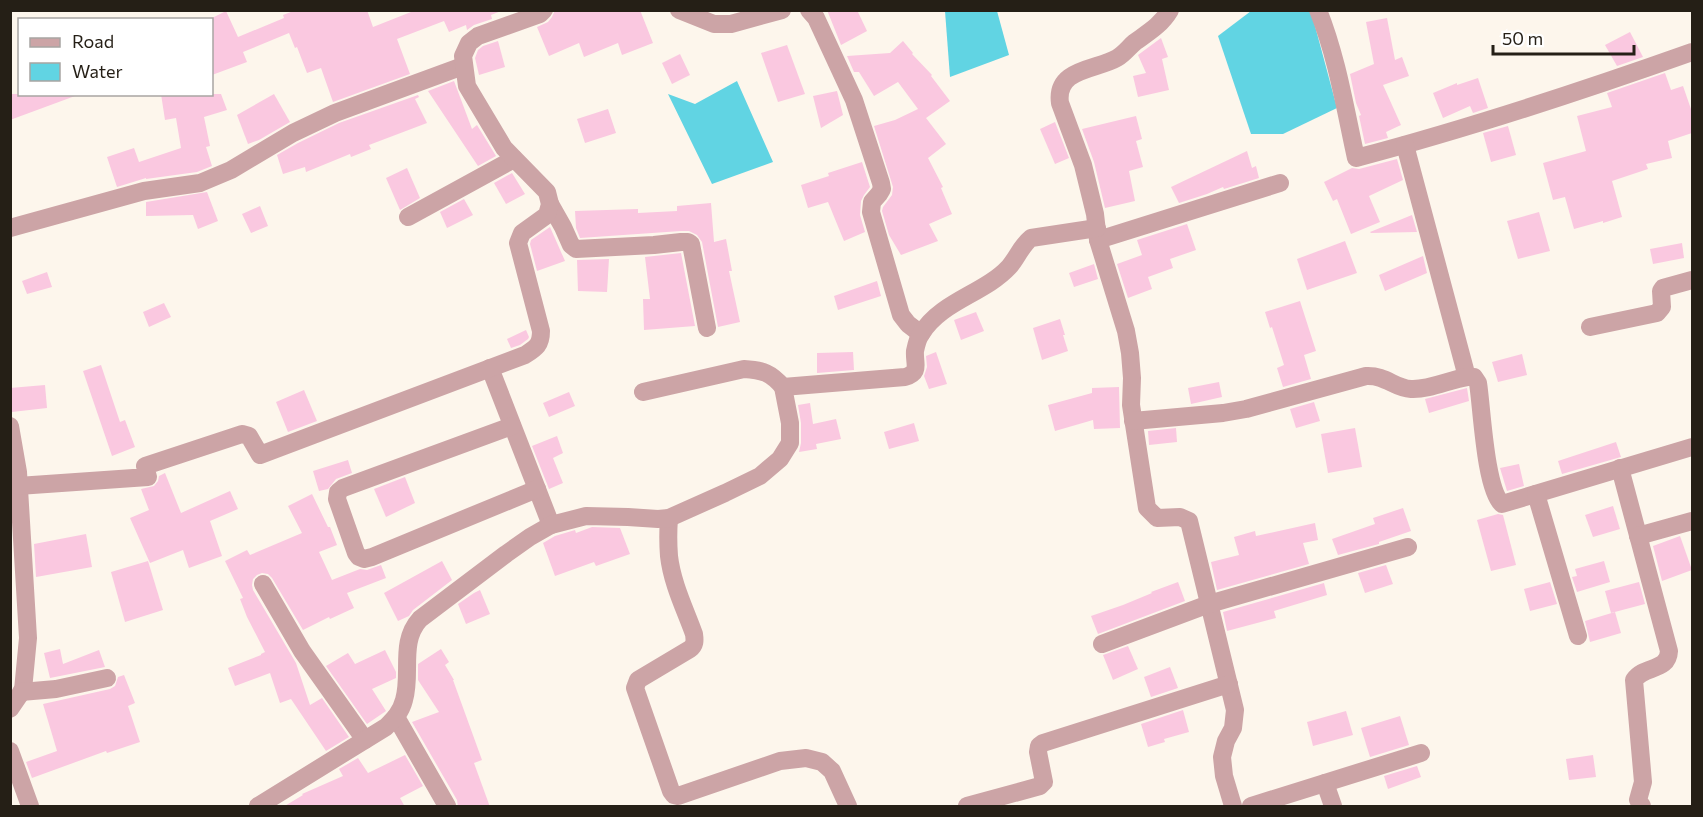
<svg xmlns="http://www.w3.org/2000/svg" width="1703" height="817" viewBox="0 0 1703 817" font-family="Commissioner,sans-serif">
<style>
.water{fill:#61d4e3}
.building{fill:#fac8e0}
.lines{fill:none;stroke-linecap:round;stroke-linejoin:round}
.minor{stroke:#cca4a6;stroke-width:18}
</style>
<rect width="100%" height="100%" fill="#fdf6ec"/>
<!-- water -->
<g class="water">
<path d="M945,11H997L1009,55L950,77Z"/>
<path d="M1251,11H1311L1337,108L1283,134H1251L1218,36Z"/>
<path d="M737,81L773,162L712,184L668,94L695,104Z"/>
</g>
<!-- building -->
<g class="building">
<path d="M296,10H367L373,27L416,10L501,11L491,15L492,19L474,25L467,30L466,25L449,32L444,21L397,39L410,74L333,102L321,68L307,73L297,47L295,48L289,33L243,52L247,62L212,75V18L226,11L238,37L284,18L283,15Z"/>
<path d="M555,10H640L653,43L622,55L618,43L584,57L579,43L549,56L537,27L548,22L552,17Z"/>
<path d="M827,10H857L867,31L841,45Z"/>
<path d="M1387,18L1395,60L1402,57L1409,76L1383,85L1401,125L1386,132L1388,138L1365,144L1359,116L1361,115L1356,103L1350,74L1374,64L1366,22Z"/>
<path d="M1630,32L1643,57L1617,66L1605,45Z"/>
<path d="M1161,38L1168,57L1162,59L1169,90L1138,97L1133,76L1146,73L1138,55Z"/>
<path d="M498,41L505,67L479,75L475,58L478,50L483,46Z"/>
<path d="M903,41L913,53L912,54L932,75L931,76L950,101L926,118L946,144L928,158L943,187L941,188L952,214L929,224L938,241L901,255L889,235L882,211L883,207L892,195L893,187L874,126L895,120L918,109L898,82L874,96L859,72H854L847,56L890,53Z"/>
<path d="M787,45L805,94L778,102L761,53Z"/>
<path d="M680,54L690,75L672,84L662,63Z"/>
<path d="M1665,73L1671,90L1683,86L1692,112V133L1668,141L1672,158L1646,164L1648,169L1612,181L1622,217L1603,223V221L1574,229L1565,197L1553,200L1543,163L1586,151L1577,116L1612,107L1607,93Z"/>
<path d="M1478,78L1488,108L1473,113L1470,106L1443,118L1433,93L1457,83V85Z"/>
<path d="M454,81L472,129L477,125L496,156L478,166L428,91Z"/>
<path d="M837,91L843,115L821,128L813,96Z"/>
<path d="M10,94H75V96L10,120Z"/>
<path d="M161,94H221L227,110L204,117L210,146L206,147L212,166L197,172L146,179V178L117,187L107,157L134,148L139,162L181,148L176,118L165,120Z"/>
<path d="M274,94L290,122L259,140L248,144L237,115Z"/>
<path d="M418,95L419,97L415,99L427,123L369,145L371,149L351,157L350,154L306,172L305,167L283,174L277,155L298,143L339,123Z"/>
<path d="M608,109L616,133L585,143L577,119Z"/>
<path d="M1136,116L1142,139L1136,141L1143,167L1129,171L1135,201L1105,208L1094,162L1082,129Z"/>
<path d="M1055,122L1069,158L1055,164L1040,129Z"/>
<path d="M1508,126L1516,155L1491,162L1483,133Z"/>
<path d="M1247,151L1252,168L1256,166L1259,178L1224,189L1223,187L1207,194L1179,203L1171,187Z"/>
<path d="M1397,159L1403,180L1369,196L1380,222L1351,234L1337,199L1333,201L1324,182L1352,168L1359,169Z"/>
<path d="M862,162L870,187L864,195L861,201L860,215L865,232L844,241L828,202L808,208L801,185L829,176L828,173Z"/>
<path d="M407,168L420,198L400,210L386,178Z"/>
<path d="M512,173L525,194L506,204L494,183Z"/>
<path d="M207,192L218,221L198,229L193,215L146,216V202Z"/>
<path d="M464,199L473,215L447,228L440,212Z"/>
<path d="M711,203L714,242L726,239L732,271H729L740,322L718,327L702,242L697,235L689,231H681L580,238L576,228L575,211L638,209V213L677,211V206Z"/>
<path d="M260,206L268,226L251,233L242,214Z"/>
<path d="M1539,212L1550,251L1518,259L1507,221Z"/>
<path d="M1412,215L1417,232L1371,233L1370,232Z"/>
<path d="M1187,224L1196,250L1170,259L1173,268L1148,277L1152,289L1128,298L1117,264L1142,255L1137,240Z"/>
<path d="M550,227L565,261L537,271L530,244L531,240Z"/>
<path d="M1345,241L1357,273L1307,290L1297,259Z"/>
<path d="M1682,243L1684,258L1653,264L1650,249Z"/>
<path d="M681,253L695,326L644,330L643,299H650L645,257Z"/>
<path d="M1423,256L1427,273L1385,291L1379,275Z"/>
<path d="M609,259L607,292L578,291L577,260Z"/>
<path d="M1094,264L1098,279L1074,287L1069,273Z"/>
<path d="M47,272L52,287L27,294L22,281Z"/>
<path d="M877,281L881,296L838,310L834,296Z"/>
<path d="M1300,301L1316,351L1304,355L1311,379L1283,387L1277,368L1284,365L1272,327L1270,328L1265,312Z"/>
<path d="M164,303L171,317L149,327L143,312Z"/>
<path d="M976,312L984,331L961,340L954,320Z"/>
<path d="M1060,319L1065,335H1063L1068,351L1042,360L1033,328Z"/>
<path d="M526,330L529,337L528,339L520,345L511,348L507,339Z"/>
<path d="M853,352L854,370L817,373V353Z"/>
<path d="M936,352L947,384L929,389L924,376L927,367L926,356Z"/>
<path d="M1522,354L1527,375L1498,382L1492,362Z"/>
<path d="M101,365L120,422L125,420L135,447L112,456L83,371Z"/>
<path d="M1219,382L1222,397L1191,404L1188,388Z"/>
<path d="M45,385L47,408L12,412L10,388Z"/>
<path d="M1119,387L1120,428L1094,429L1093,420L1055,431L1048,405L1092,393V388Z"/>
<path d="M1467,388L1469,401L1429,413L1425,399Z"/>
<path d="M304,390L317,421L288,432L276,402Z"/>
<path d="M569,392L575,406L549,417L543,403Z"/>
<path d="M1314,402L1320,421L1296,428L1290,409Z"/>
<path d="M810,403L813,424L836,419L841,439L816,444L817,449L799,452L801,443V423L798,405Z"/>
<path d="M914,423L919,441L889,449L884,432Z"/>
<path d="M1176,428L1177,442L1149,445L1148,431Z"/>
<path d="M1355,428L1362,467L1328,473L1321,434Z"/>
<path d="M557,436L563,453L553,458L563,483L549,489L532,446Z"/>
<path d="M1616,442L1621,457L1562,474L1558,461Z"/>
<path d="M348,460L352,473L336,479L328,489L319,491L313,471Z"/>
<path d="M1519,464L1524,486L1507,491L1500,468Z"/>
<path d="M165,473L181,513L230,491L238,509L210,521L222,556L189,568L183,550L150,563L130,518L149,510L141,489L154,486L158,481L159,476Z"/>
<path d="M405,477L415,503L386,517L374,489Z"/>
<path d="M312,494L328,527H330L337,545L319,552L332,580L360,569L367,570L381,565L386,578L347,593L354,608L330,619L329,617L303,630L272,578L268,574L262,573L257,575L253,579L252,585L253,590L296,663L310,705L322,698L349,737L326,751L291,699L280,703L270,673L235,686L228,668L261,655V654L265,652L247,617L240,599L243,598L225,561L247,550L250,555L302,533L288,506Z"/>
<path d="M1613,506L1620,529L1593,537L1585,515Z"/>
<path d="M1403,508L1411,531L1379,542V544L1338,555L1332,539L1375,524L1373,518Z"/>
<path d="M1498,514L1503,515L1516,565L1491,571L1477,520Z"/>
<path d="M1315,523L1318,540L1303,543L1309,564L1217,590L1211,562L1239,555L1234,537L1255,531L1256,536Z"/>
<path d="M592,527L620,528L630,554L596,566L594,562L555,576L543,543L555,536L575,530L576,533Z"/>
<path d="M86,534L92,567L36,577L34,544Z"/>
<path d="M1680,536L1692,570L1662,581L1653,546Z"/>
<path d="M148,561L163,610L125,622L111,572Z"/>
<path d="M442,561L452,580L413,610L409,616L398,621L384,593Z"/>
<path d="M1604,561L1610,582L1577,592L1572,577L1577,576L1575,569Z"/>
<path d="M1386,565L1393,584L1365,593L1358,573Z"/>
<path d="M1178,582L1185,601L1098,634L1091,616L1123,605L1152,593L1151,592Z"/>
<path d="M1550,582L1557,604L1530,611L1524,589Z"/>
<path d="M1639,582L1645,604L1611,613L1605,591Z"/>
<path d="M1324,583L1327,595L1274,611L1276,618L1227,631L1223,612Z"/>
<path d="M480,590L490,614L466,624L458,604L474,593Z"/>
<path d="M1615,612L1621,633L1590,642L1585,621Z"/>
<path d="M1128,646L1138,669L1113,680L1103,655Z"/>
<path d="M60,649L63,664L99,650L105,667L50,678L44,653Z"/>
<path d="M441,649L449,662L445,665L454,680H453L482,760L474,763L490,807H458L457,800L412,722L439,712L418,680V664Z"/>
<path d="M385,650L396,672V678L372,689L386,711L367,724L326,666L348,653L355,664Z"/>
<path d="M1170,667L1178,688L1151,697L1144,677Z"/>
<path d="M124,675L135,703L128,706L140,742L107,753L106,751L32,778L26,762L57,751L43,704L110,689L115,686L118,677Z"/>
<path d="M1183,710L1189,732L1164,739L1165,742L1148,747L1141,724Z"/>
<path d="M1346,711L1353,735L1313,746L1307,722Z"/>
<path d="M1400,716L1409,745L1370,757L1361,728Z"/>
<path d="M405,755L423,786L400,798L405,807H283L303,795L302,794L343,776L339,769L358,758L368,773Z"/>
<path d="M1593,755L1596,777L1569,780L1566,759Z"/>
<path d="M1417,766L1421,777L1388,789L1384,776Z"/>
</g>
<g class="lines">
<!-- minor -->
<g class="minor">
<path d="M679,10L714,24H731L782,10"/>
<path d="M809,10L816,18L854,100L881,183L882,189L879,194L872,202L871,212L901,315L908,324L921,334"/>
<path d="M1170,10C1161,25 1149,32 1135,42C1129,47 1124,54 1117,58C1097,70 1055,68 1060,103L1083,165L1095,214L1098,240L1126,331L1130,353L1132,378L1131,405L1147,508L1157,518L1180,517L1189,521L1235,710L1233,728L1226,741L1222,757L1224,776L1233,806"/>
<path d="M1318,10C1337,57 1345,108 1356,158C1470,128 1582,91 1692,52"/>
<path d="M1405,145L1467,377"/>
<path d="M550,204L563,227L571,245L576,249L654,245L681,242H688L691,244L707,328"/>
<path d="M408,217L514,159"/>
<path d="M10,228L144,191L200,183L231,170L293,133L335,113L463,66"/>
<path d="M1098,240L1280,183"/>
<path d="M1590,327L1657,313L1662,307L1661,291L1663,288L1692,280"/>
<path d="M490,368L551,525"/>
<path d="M643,392L744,369C763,370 771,373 783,387"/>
<path d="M1133,421L1223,413L1246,409L1366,376C1386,375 1394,388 1411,389C1429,390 1449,380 1467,377H1474L1478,383C1482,408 1485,488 1502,504L1692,447"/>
<path d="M10,426L18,472L28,638L23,690L10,709"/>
<path d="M512,426L343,488L338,492L337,499L356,553L359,557L364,559L372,557L537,489"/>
<path d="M1620,468L1669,651C1668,672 1644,665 1634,680L1643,782L1638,800L1642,806"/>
<path d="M18,486L148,477L145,466L242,434L249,436L260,455L525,355C536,348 541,345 541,331L518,243L522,233L547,215L550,204L547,192L504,148L467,86L463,56L469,43L478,36L540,14L544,10"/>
<path d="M1536,494L1578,636"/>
<path d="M669,518C668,531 668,543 669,556C672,583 685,609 694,634C695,641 695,645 690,649L638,680L635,688L671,791L674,795L678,796L780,761L806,758L822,762L832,771L848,806"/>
<path d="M1638,536L1692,521"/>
<path d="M263,584L302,651L365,740"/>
<path d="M1102,644L1209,604L1408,547"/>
<path d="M21,692L56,689L107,678"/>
<path d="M396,717L447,806"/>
<path d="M10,751L30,806"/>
<path d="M1325,783L1333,806"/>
<path d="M258,806L386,727C394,719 401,712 404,700C412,673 399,642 420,619L506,554L530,537L551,525L586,516L628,517L658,519L669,518L725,493L760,476L780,459L790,443V423L783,387L905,377C921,372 914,364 915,351C916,346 918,338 921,334C941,301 984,294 1009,267C1017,258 1021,246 1031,238L1097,228"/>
<path d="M967,806L1040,786L1044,782L1038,752L1039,746L1043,743L1229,684"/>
<path d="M1251,806L1421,753"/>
</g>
</g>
<!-- border -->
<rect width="1703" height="817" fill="none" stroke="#251f16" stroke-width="24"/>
<!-- legend -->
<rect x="18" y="18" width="195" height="78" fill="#ffffff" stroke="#a8a5a2" stroke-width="1.5"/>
<rect x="30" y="38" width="30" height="9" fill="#cca4a6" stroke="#a8a5a2" stroke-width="1.5"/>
<text x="72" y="48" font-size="18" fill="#251f16">Road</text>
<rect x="30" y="63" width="30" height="18" fill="#61d4e3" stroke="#a8a5a2" stroke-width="1.5"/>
<text x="72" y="78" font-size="18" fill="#251f16">Water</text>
<!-- scale -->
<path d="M1493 45v9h141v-9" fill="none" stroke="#251f16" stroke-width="3"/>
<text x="1502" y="45" font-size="18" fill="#251f16" stroke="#ffffff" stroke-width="4.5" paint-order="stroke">50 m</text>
</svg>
